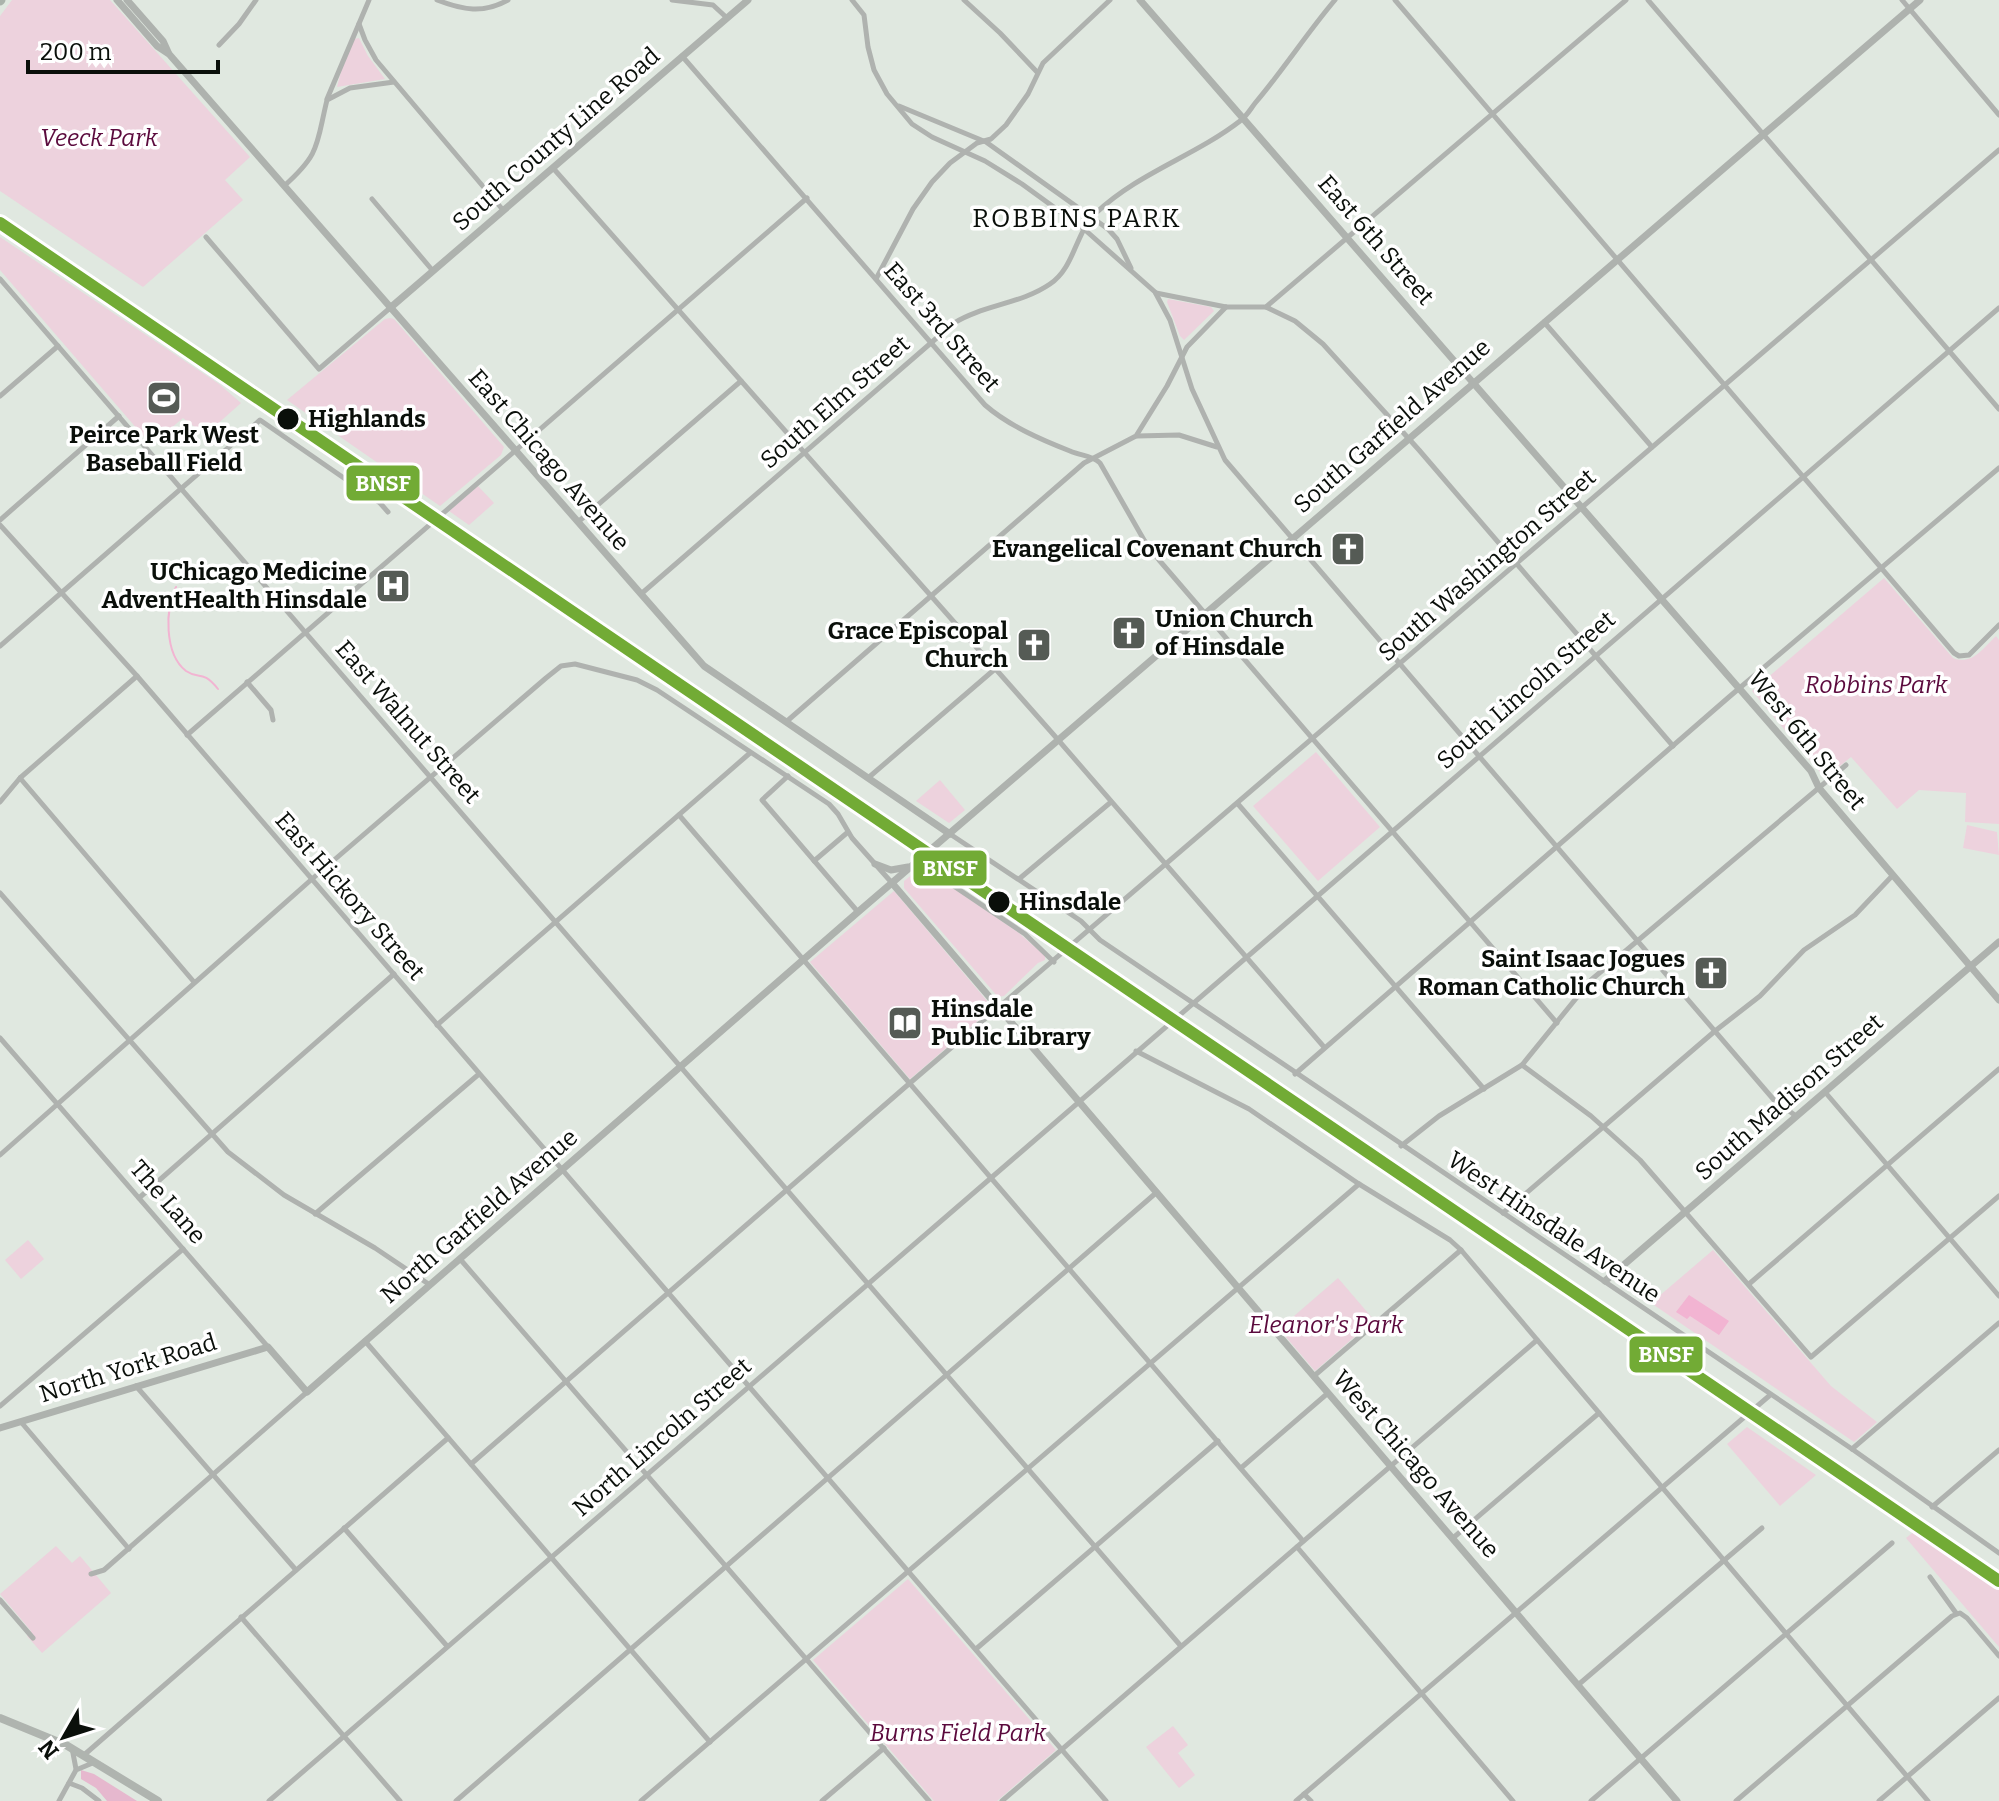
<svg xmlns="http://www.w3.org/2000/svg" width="1999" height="1801" viewBox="0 0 1999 1801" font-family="Bitter,serif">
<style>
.green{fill:#edd2dd}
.forest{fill:#e6b8ce}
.water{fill:#f2b4d2}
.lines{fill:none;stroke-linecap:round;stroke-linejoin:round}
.stream{stroke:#f2b4d2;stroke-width:2}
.street{stroke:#afb2af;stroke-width:5}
.secondary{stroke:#aeb2ae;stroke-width:7}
.primary{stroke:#afb4af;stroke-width:8}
.highway{stroke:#aab3ab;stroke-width:9}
.rail-casing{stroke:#cacdca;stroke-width:5}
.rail{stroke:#fff;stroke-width:2;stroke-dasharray:6;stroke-linecap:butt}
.rail-1-casing{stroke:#fff;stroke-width:18}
.rail-1{stroke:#72ab35;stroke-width:12}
.stop-dot{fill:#0a0f0a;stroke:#fff;stroke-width:3}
.labels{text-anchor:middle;stroke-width:7;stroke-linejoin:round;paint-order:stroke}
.park-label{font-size:24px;font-style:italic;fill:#5b0a3d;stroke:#fff}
.street-label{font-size:24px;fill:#0a0f0a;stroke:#fff}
.stop-label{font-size:24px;font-weight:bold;fill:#0a0f0a;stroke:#fff;text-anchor:start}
.poi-label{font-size:24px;font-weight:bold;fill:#0a0f0a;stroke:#fff;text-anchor:end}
.neighbourhood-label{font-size:26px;letter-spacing:2px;fill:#0a0f0a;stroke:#fff}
.line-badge{stroke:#fff;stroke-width:3}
.badge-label{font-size:22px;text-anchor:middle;font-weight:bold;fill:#fff}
</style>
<rect width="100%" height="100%" fill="#e0e8e0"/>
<!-- green -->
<g class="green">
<path d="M12,0H110L250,157L225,180L243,200L143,287L0,191V16Z"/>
<path d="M359,38L368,56L385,79L337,87L341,71L354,39Z"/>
<path d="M0,237L219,384L241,403L205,435L183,418L151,445L0,270Z"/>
<path d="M1168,299L1211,307L1214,311L1184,340L1180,336L1167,302Z"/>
<path d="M390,318L394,319L504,447L501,455L440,506L287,400L385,319Z"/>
<path d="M478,486L494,503L469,525L449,511Z"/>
<path d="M1884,578L1953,658C1972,666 1983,648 1996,636L1999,640V824L1965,822L1966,793L1919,790L1897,809L1851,757L1825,778L1752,691Z"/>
<path d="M1316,752L1380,827L1318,881L1253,806Z"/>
<path d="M940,780L965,810L949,823L916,801Z"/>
<path d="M1967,825L1997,832L1999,855L1963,848Z"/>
<path d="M922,867L1019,933L1045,956V960L1038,963L1004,996L998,997L904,888V881Z"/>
<path d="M894,891L993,1008L910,1079L810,962Z"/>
<path d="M28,1240L44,1259L21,1279L5,1260Z"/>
<path d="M1713,1250L1831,1386L1877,1422L1854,1442L1651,1303Z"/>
<path d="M1338,1278L1374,1320L1315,1371L1279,1329Z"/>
<path d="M1747,1427L1816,1475L1780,1506L1727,1444Z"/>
<path d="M1916,1530L1999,1586V1647L1906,1538Z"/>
<path d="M56,1546L72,1563L80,1556L111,1593L42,1653L27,1636L31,1631L0,1594Z"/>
<path d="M908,1579L1056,1750L997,1801H934L813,1660Z"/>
<path d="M1173,1726L1188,1745L1178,1753L1195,1775L1179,1788L1146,1747Z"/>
</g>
<!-- forest -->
<path class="forest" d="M81,1770L94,1774L137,1801H107L96,1788L81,1779Z"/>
<!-- water -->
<path class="water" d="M1689,1295L1729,1321L1719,1335L1690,1316L1687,1319L1676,1312Z"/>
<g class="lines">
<!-- stream -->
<path class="stream" d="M176,587C165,608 164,654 186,671C199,680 202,669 218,689"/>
<!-- street -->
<g class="street">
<path d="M437,0C463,10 483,14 508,0"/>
<path d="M672,0L713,5L727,18"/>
<path d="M852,0L864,15L868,47L874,70L887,94L912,124L932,137L985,161L1022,184L1084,229L1155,292L1170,320L1192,389L1225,460L1774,1100L1796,1116"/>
<path d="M964,0L1000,33L1037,72"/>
<path d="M1395,0L1954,653L1959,656L1969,655L1999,625"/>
<path d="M1648,0L1999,409"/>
<path d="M1902,0L1999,115"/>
<path d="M359,24L365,40L376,60L503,210"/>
<path d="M219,45L239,24L256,0"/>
<path d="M682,56L985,405C1009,426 1042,440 1070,451C1081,456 1091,455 1100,463L1144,540L1159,560L1557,1023"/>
<path d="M327,99L369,0"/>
<path d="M899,106L986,142L1108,229L1117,239L1131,268"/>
<path d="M553,168L1053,734L1324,1047"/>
<path d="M284,186C321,153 316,145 327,100L350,88L394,82"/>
<path d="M372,199L433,271"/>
<path d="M206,237L319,369L390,308"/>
<path d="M0,279L1180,1645"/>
<path d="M876,279L913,209L932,182L950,163L977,143L991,139L1006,125L1028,94L1043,63L1110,0"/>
<path d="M1156,293L1226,307H1266L1626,0"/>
<path d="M1266,307L1295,321L1323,344L1419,450L1673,746"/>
<path d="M1544,322L1652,447"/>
<path d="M0,396L58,346"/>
<path d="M1137,436L1179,435L1217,447"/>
<path d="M0,520L119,416"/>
<path d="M578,522L741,381"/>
<path d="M0,525L137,676L1106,1801"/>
<path d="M641,594L954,323C983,305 1021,304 1050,284C1075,267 1075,233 1096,213C1138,173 1195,156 1240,121C1247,116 1251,108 1256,102C1284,69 1307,33 1335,0"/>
<path d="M0,646L260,420L380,503L388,512"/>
<path d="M247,682L271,710L273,720"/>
<path d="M786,722L1084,463L1136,436L1167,386L1187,347L1226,307"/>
<path d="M187,735L807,198"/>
<path d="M788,776L762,800L858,912"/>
<path d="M20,778L194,982"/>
<path d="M868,778L995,669"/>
<path d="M0,802L20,778L137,676"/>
<path d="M1238,804L1484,1089"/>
<path d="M679,815L1303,1541"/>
<path d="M950,834L1081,921L1100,940L1852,1449L1999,1553"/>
<path d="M814,861L848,832"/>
<path d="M918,862L1025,934L1054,962"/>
<path d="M1019,879L1111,802"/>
<path d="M0,893L228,1152L284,1195L375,1248L430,1285"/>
<path d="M437,1025L750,753"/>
<path d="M0,1038L268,1347"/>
<path d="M1136,1051L1249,1109L1359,1184L1450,1240L1461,1250L1928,1801"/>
<path d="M1522,1065L1591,1116L1640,1160L1811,1357L1999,1196"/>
<path d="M1295,1074L1729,697L1999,468"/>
<path d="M1825,1092L1999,1296"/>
<path d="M1401,1146L1439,1116L1522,1065L1591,980L1846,765"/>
<path d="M0,1155L312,879L546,678L561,666L575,664L637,680L657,690L829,804L838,814L852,838L892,883"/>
<path d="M139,1198L394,974"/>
<path d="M1503,1213L1715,1031L1760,996L1804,950L1855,915L1893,875"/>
<path d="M315,1214L479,1074"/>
<path d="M460,1259L929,1801"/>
<path d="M1749,1284L1999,1069"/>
<path d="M365,1341L710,1742"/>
<path d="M1314,1376L1461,1250"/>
<path d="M136,1386L296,1570"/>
<path d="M0,1406L183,1249"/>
<path d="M21,1422L129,1549"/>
<path d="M1852,1449L1999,1323"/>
<path d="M471,1464L903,1089L1999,150"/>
<path d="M1241,1468L1328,1393"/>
<path d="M1932,1507L1999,1450"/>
<path d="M344,1528L447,1646"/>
<path d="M1453,1538L1599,1413"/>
<path d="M1297,1547L1513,1801"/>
<path d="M91,1574L104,1570L307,1392"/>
<path d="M1930,1577L1956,1613"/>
<path d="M0,1600L33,1638"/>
<path d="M241,1617L400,1801"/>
<path d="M976,1649L1218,1441"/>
<path d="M1578,1685L1762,1528"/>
<path d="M72,1748L76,1769"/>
<path d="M84,1755L448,1438"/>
<path d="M69,1783L82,1788L99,1801"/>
<path d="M1304,1794L1311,1801"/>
<path d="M59,1801L76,1770L95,1762"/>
<path d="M269,1801L1999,308"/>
<path d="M456,1801L1157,1192"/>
<path d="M641,1801L1359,1184"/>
<path d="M822,1801L884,1748"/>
<path d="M1002,1801L1537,1340"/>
<path d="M1296,1801L1769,1396"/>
<path d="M1591,1801L1892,1543"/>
<path d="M1736,1801L1952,1616L1960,1613L1967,1618L1999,1656"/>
<path d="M1879,1801L1999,1698"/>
</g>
<!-- secondary -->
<g class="secondary">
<path d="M117,0L157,46L169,54L704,666L950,834"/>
<path d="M127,0L163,41L168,52"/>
<path d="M1140,0L1811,771L1819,788L1999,1000"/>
<path d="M390,308L748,0"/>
<path d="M875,864L891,870L908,867"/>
<path d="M892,883L1677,1801"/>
<path d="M1605,1281L1999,942"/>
<path d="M0,1428L268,1347L307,1392L858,912L1920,0"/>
</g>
<!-- primary -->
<path class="primary" d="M0,1718L66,1745L158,1801"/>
<!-- highway -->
<path class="highway" d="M0,1L1,0"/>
<!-- rail casing -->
<g class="rail-casing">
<g id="rail">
<path d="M0,218L431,511"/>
<path d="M443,519L1999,1576"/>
</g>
</g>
<!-- rail -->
<use href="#rail" class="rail"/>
<!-- rail-1 casing -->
<g class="rail-1-casing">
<path id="rail-1" d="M0,223L1999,1581"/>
</g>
<!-- rail-1 -->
<use href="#rail-1" class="rail-1"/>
</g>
<!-- icons -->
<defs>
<g id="stadium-square" transform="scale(1.8)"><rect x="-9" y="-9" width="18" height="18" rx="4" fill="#555b55" stroke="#fff"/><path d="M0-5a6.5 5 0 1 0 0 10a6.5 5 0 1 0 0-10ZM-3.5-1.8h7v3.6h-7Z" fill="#fff"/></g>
<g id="church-square" transform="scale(1.8)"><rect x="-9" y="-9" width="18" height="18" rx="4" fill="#555b55" stroke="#fff"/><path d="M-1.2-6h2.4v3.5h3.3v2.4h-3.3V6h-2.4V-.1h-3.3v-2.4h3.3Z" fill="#fff"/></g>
<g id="hospital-square" transform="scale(1.8)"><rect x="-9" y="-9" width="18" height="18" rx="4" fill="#555b55" stroke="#fff"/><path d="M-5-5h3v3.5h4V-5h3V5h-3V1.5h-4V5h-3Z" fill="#fff"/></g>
<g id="library-square" transform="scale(1.8)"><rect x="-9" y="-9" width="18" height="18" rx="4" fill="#555b55" stroke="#fff"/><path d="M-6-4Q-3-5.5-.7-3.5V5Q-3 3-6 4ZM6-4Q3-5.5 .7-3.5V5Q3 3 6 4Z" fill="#fff"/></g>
</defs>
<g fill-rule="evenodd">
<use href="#stadium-square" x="164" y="398"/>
<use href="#church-square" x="1348" y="549"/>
<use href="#hospital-square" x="393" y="586"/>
<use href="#church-square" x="1129" y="633"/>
<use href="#church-square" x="1034" y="645"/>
<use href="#church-square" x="1711" y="973"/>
<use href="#library-square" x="905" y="1023"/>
</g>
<!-- markers -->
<g class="stop-dot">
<circle cx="288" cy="419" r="12"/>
<circle cx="999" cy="902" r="12"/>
</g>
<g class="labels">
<!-- park labels -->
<g class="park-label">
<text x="99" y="146">Veeck Park</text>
<text x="1876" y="693">Robbins Park</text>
<text x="1326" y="1333">Eleanor's Park</text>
<text x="958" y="1741">Burns Field Park</text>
</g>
<!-- street labels -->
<g class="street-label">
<text transform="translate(556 139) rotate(-41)" y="8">South County Line Road</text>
<text transform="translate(1376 240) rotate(49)" y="8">East 6th Street</text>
<text transform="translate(942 327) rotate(49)" y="8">East 3rd Street</text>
<text transform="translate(835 402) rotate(-41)" y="8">South Elm Street</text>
<text transform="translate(1392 426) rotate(-41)" y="8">South Garfield Avenue</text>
<text transform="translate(549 460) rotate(49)" y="8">East Chicago Avenue</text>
<text transform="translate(1487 565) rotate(-41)" y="8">South Washington Street</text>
<text transform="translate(1526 690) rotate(-41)" y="8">South Lincoln Street</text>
<text transform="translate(408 722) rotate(49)" y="8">East Walnut Street</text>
<text transform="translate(1807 740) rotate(51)" y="8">West 6th Street</text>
<text transform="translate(350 896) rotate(49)" y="8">East Hickory Street</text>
<text transform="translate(1789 1097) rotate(-41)" y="8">South Madison Street</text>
<text transform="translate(168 1202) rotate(49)" y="8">The Lane</text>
<text transform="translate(479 1216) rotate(-41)" y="8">North Garfield Avenue</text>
<text transform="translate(1554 1227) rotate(34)" y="8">West Hinsdale Avenue</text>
<text transform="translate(128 1368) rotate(-17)" y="8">North York Road</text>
<text transform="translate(662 1437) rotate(-41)" y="8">North Lincoln Street</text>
<text transform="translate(1416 1464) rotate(49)" y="8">West Chicago Avenue</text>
</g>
<!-- stop labels -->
<g class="stop-label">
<text x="308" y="427">Highlands</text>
<text x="1019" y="910">Hinsdale</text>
</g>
<!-- poi labels -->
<g class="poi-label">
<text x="164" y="443" text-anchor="middle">Peirce Park West<tspan x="164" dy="28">Baseball Field</tspan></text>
<text x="1322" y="557">Evangelical Covenant Church</text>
<text x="367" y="580">UChicago Medicine<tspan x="367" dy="28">AdventHealth Hinsdale</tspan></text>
<text x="1155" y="627" text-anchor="start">Union Church<tspan x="1155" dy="28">of Hinsdale</tspan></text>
<text x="1008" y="639">Grace Episcopal<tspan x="1008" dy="28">Church</tspan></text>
<text x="1685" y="967">Saint Isaac Jogues<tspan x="1685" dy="28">Roman Catholic Church</tspan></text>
<text x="931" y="1017" text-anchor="start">Hinsdale<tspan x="931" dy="28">Public Library</tspan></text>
</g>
<!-- neighbourhood labels -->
<g class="neighbourhood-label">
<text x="1077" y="227">ROBBINS PARK</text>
</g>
</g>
<g class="line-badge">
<rect x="345" y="464" width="76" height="38" rx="8" fill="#72ab35"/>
<rect x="912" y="849" width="76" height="38" rx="8" fill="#72ab35"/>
<rect x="1628" y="1335" width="76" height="39" rx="8" fill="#72ab35"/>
</g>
<g class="badge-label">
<text x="383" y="491">BNSF</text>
<text x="950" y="876">BNSF</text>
<text x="1666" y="1362">BNSF</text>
</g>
<!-- north arrow -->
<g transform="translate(64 1737) rotate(231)" stroke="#ffffff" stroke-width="6" paint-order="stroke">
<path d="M0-6L14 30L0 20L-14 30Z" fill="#0a0f0a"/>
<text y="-12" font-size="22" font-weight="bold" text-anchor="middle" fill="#0a0f0a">N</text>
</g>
<!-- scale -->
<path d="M28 60v12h190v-12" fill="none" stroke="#0a0f0a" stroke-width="4"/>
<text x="40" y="60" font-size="24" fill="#0a0f0a" stroke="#ffffff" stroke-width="6" paint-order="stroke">200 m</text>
</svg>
